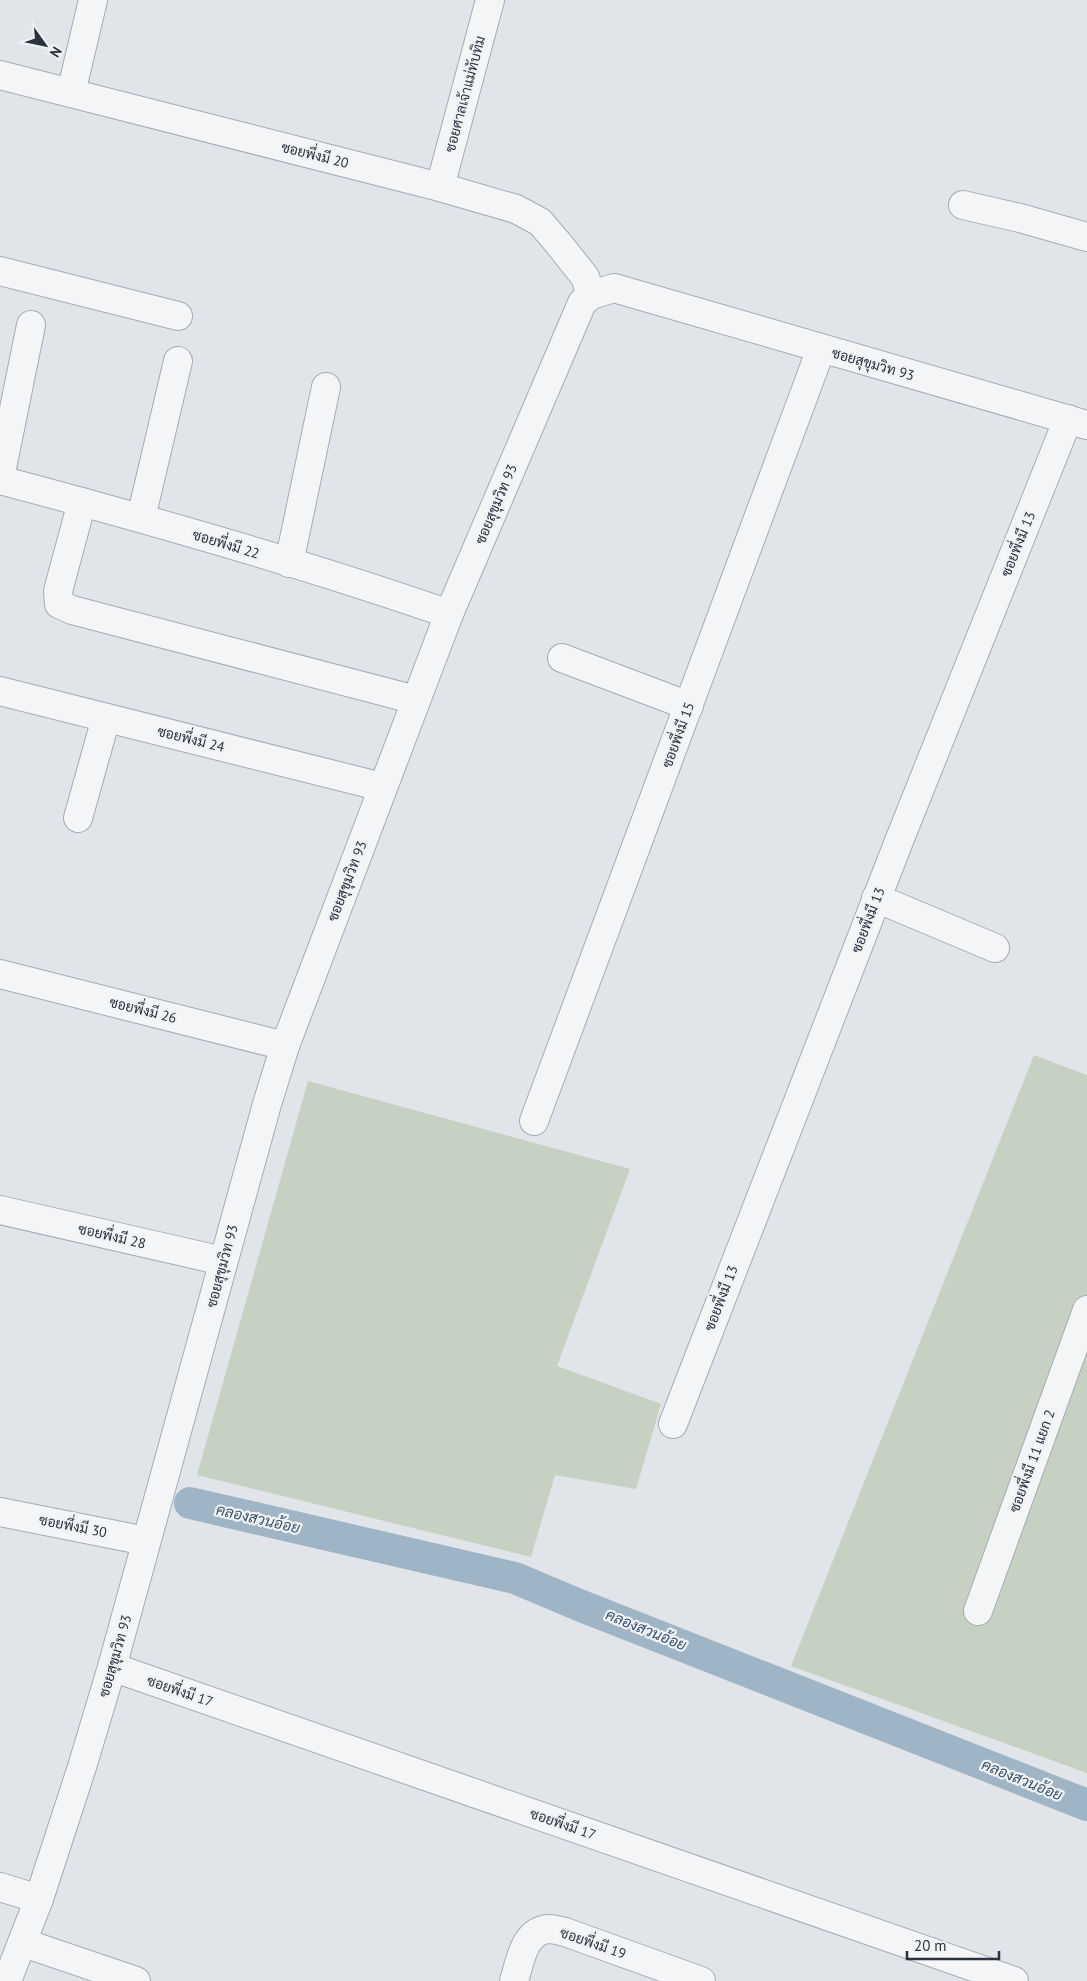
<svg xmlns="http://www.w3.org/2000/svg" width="1087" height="1981" viewBox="0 0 1087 1981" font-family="'PT Sans',Sarabun,sans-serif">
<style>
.green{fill:#c7d1c3}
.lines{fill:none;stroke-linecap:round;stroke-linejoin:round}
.canal{stroke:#9fb4c5;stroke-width:32}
.minor-casing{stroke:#a7abb2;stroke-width:30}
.tertiary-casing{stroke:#a7abb2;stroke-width:30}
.minor{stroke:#f3f5f7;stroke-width:28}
.tertiary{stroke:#f3f5f7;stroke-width:28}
.labels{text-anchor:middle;stroke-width:4.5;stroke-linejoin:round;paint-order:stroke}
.street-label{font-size:14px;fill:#2b333f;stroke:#f0f3f6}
.water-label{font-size:15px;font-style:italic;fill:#38546f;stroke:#f0f3f6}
</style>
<rect width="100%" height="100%" fill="#e1e4e8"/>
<!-- green -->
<g class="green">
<path d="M1034,1055L1087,1075V1773L791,1666Z"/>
<path d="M308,1081L630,1169L557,1366L661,1404L636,1489L555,1475L531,1557L197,1475Z"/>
</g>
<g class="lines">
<!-- canal -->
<path class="canal" d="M190,1503L515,1578L579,1605L1087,1805"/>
<!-- minor casing -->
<g class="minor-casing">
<g id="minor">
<path d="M0,75L440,187L516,209L540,222L558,243L585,277L591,295"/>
<path d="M71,93L93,0"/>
<path d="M440,187L490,0"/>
<path d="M963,205L1020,218L1087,237"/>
<path d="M0,271L178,316"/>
<path d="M0,478L31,325"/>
<path d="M0,480C151,520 302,563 449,614"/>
<path d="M82,502L58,591L59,604L72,610L416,700"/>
<path d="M141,518L178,361"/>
<path d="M289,563L326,387"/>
<path d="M562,658L689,706"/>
<path d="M0,691L382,787"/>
<path d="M78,818L106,718"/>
<path d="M876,898L995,948"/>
<path d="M0,974L285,1046"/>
<path d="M534,1121L821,349"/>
<path d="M0,1210L223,1261"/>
<path d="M673,1424L899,841L1068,419"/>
<path d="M0,1512L146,1541"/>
<path d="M978,1611L1087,1310"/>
<path d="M112,1667L1014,1981"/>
<path d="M0,1887L39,1899"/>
<path d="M24,1943L136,1981"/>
<path d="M514,1981C520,1962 524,1930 549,1929C554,1929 560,1931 565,1932L701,1981"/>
</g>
</g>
<!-- tertiary casing -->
<g class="tertiary-casing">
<path id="tertiary" d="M7,1981L39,1899L82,1767L112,1667L267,1104L285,1046L449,614L582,303L591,295L614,288L1087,425"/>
</g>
<!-- minor -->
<use href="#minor" class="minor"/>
<!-- tertiary -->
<use href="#tertiary" class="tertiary"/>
</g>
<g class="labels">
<!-- street labels -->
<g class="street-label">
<text transform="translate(465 94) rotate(-75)" y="5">ซอยศาลเจ้าแม่ทับทิม</text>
<text transform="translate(315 155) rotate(14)" y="5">ซอยพึ่งมี 20</text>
<text transform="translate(873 364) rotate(16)" y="5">ซอยสุขุมวิท 93</text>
<text transform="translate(496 504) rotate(-67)" y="5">ซอยสุขุมวิท 93</text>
<text transform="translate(226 544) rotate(17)" y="5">ซอยพึ่งมี 22</text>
<text transform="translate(1018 544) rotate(-68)" y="5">ซอยพึ่งมี 13</text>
<text transform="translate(678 735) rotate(-70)" y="5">ซอยพึ่งมี 15</text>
<text transform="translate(191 739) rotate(14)" y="5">ซอยพึ่งมี 24</text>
<text transform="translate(347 881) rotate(-69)" y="5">ซอยสุขุมวิท 93</text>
<text transform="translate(868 920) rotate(-69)" y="5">ซอยพึ่งมี 13</text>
<text transform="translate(143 1010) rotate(14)" y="5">ซอยพึ่งมี 26</text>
<text transform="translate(112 1236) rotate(13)" y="5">ซอยพึ่งมี 28</text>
<text transform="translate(222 1266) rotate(-75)" y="5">ซอยสุขุมวิท 93</text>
<text transform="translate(721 1298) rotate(-69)" y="5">ซอยพึ่งมี 13</text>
<text transform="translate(1032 1461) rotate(-70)" y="5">ซอยพึ่งมี 11 แยก 2</text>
<text transform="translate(73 1526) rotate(11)" y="5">ซอยพึ่งมี 30</text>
<text transform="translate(115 1656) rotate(-74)" y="5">ซอยสุขุมวิท 93</text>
<text transform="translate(180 1691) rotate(19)" y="5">ซอยพึ่งมี 17</text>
<text transform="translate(563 1824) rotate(19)" y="5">ซอยพึ่งมี 17</text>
<text transform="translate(593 1943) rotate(19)" y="5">ซอยพึ่งมี 19</text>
</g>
<!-- water labels -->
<g class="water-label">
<text transform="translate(258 1519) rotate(13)" y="5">คลองสวนอ้อย</text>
<text transform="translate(646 1630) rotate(22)" y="5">คลองสวนอ้อย</text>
<text transform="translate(1022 1780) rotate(22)" y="5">คลองสวนอ้อย</text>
</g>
</g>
<!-- north arrow -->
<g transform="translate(45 45) rotate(123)" stroke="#f0f3f6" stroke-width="4" paint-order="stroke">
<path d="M0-4L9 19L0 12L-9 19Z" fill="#2b333f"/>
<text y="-8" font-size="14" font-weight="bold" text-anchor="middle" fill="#2b333f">N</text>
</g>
<!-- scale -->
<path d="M907 1951v8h92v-8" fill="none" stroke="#2b333f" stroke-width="2.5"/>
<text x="914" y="1951" font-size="15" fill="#2b333f" stroke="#f0f3f6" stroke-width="4" paint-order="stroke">20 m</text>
</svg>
